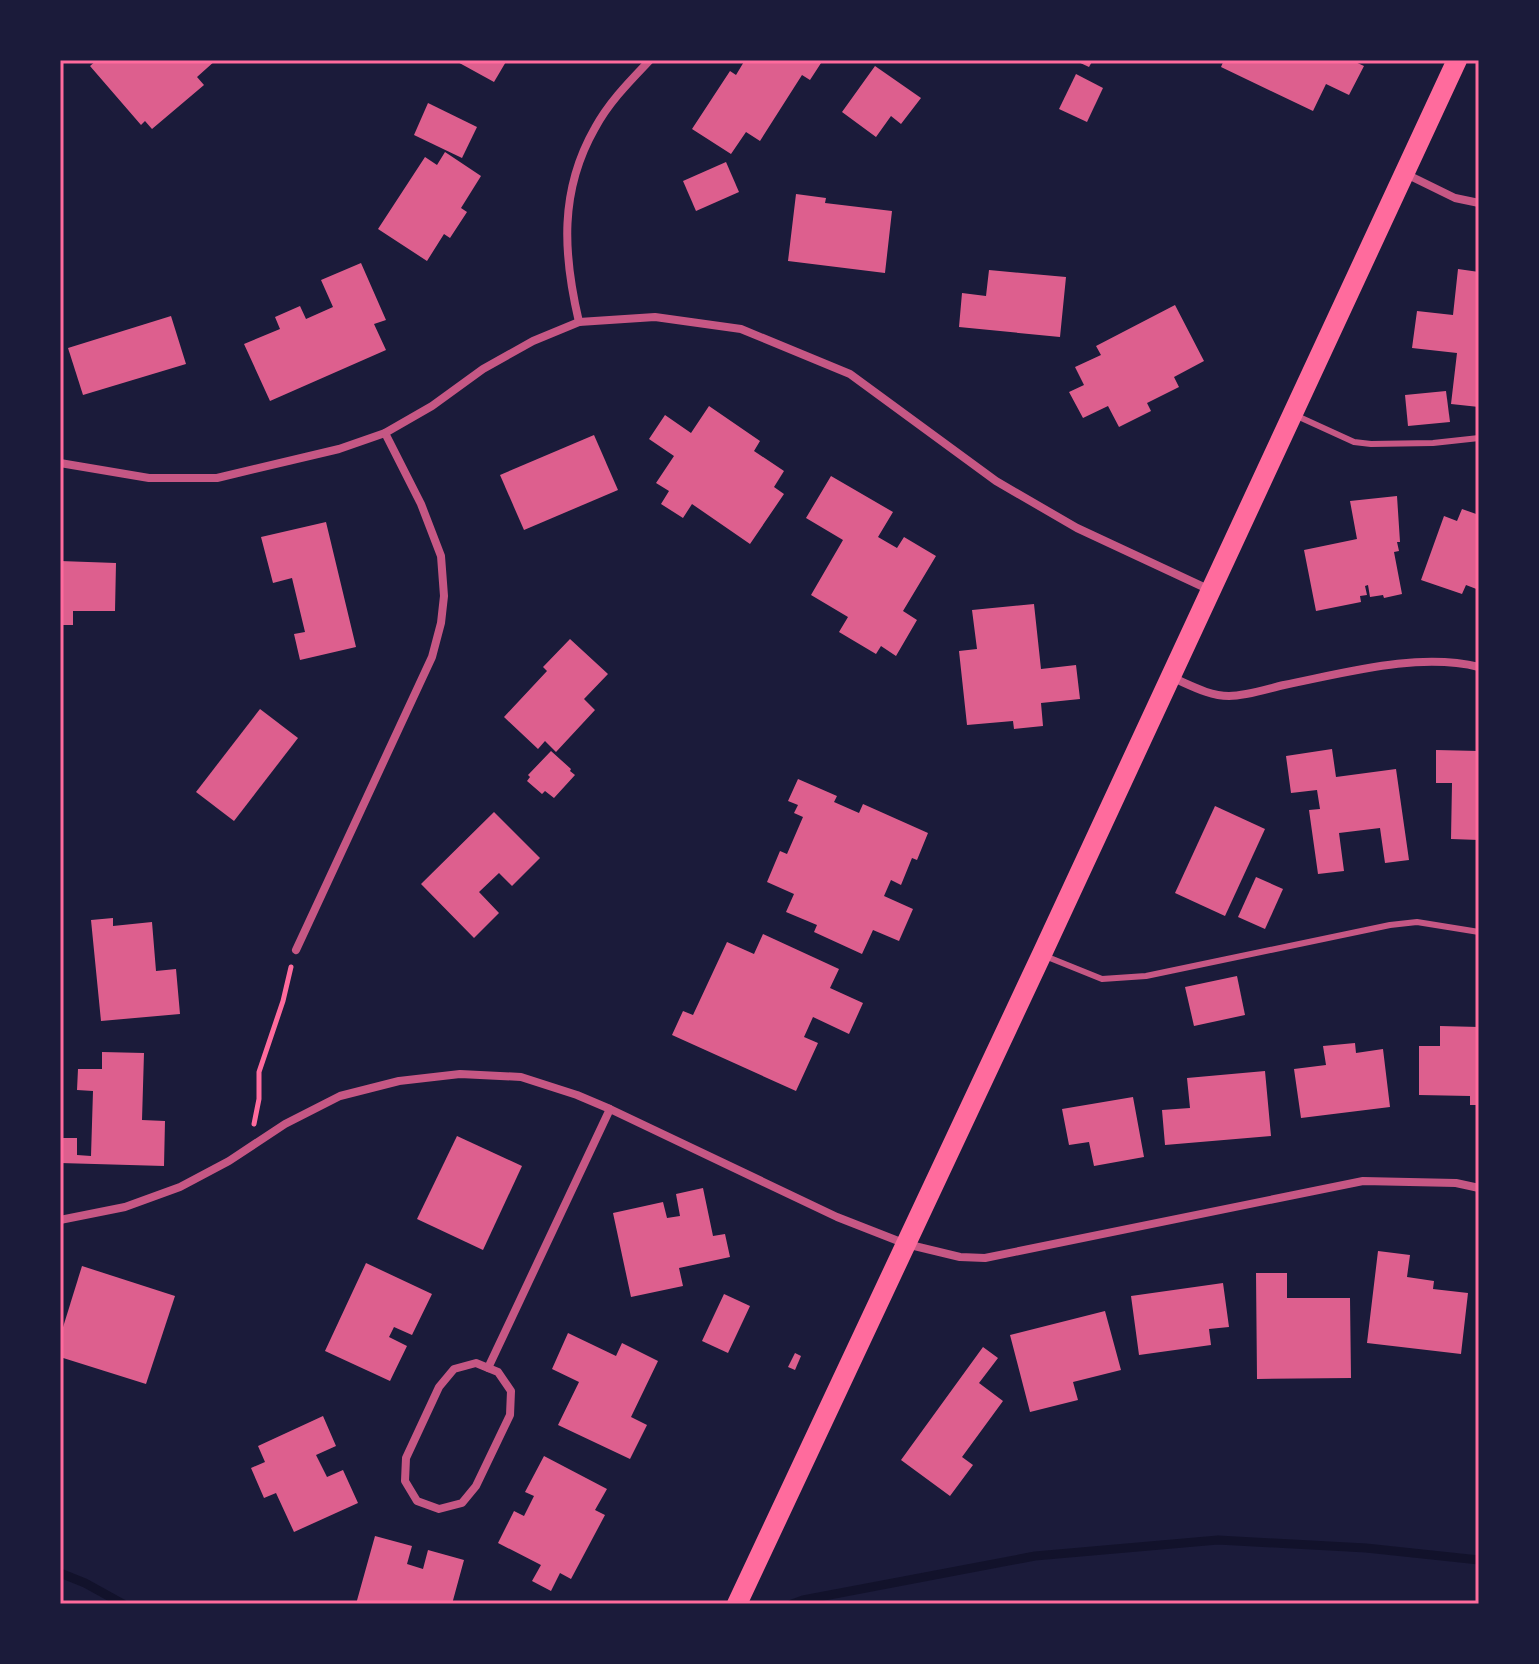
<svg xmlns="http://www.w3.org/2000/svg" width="1539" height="1664" viewBox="0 0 1539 1664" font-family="'IBM Plex Serif',serif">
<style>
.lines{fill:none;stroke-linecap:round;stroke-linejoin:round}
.stream{stroke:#12122b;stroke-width:9}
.building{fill:#dd5f8e}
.path{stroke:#ff6b9d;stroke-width:5}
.service{stroke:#c65784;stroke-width:6}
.minor{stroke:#c65784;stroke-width:8}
.primary{stroke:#ff6b9d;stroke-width:20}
.neatline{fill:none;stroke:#ff6b9d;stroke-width:3}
</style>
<rect width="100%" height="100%" fill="#1b1b3a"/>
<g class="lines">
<!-- stream -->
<g class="stream">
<path d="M60,1573L85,1583L123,1604"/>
<path d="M792,1604L803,1600L1035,1556L1218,1540L1366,1548L1479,1560"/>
</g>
</g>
<!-- building -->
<g class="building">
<path d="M97,60H216L197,77L204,85L152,129L145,121L141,125L90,66Z"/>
<path d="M454,60H507L494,82Z"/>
<path d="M745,60H823L810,80L802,75L760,141L746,132L731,154L692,129L730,71L736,75Z"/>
<path d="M1074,60H1093L1089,67Z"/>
<path d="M1224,60H1351L1364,66L1349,95L1326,84L1313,111L1221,67Z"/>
<path d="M875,66L921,98L901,124L891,116L876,137L842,112Z"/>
<path d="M1076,74L1103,88L1087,122L1059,109Z"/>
<path d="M428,103L477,127L462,158L414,135Z"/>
<path d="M445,152L481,176L461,208L467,212L450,238L444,234L427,261L378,229L425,157L437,165Z"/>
<path d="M726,162L739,192L696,211L683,181Z"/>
<path d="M796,194L826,198L825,203L892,211L885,273L788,261Z"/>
<path d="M361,263L386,320L374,324L386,350L270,401L244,344L280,329L275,317L300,306L306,319L333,307L321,280Z"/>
<path d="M1458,269L1479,272V407L1451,404L1457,353L1412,348L1417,311L1453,315Z"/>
<path d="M989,270L1066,277L1060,337L959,327L962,293L986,296Z"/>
<path d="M1175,305L1204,361L1174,377L1179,387L1147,403L1151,411L1119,427L1108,406L1083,418L1069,392L1084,385L1075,367L1101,355L1096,346Z"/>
<path d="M171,316L186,364L83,395L68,348Z"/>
<path d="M1446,391L1450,422L1408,426L1405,395Z"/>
<path d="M709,406L760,441L754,451L784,471L774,487L784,494L750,544L692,504L683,518L661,504L669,491L656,483L674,456L649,439L665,415L691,433Z"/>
<path d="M594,435L618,490L524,530L500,475Z"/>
<path d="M831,476L893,512L878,537L897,548L904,537L936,556L903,611L917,620L896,656L881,646L876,654L839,632L848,617L811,595L843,540L806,518Z"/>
<path d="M1397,496L1400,542H1397L1399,551L1394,552L1402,594L1384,598L1383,595L1370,597L1368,585L1365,586L1367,595L1360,596L1361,602L1316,611L1304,550L1357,539L1350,501Z"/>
<path d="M1462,509L1479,515V590L1466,585L1462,594L1421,580L1444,516L1457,521Z"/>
<path d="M326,522L356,647L300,660L294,634L305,632L292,578L273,583L261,537Z"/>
<path d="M60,561L116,563L115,611H73V625H60Z"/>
<path d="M1034,604L1041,669L1076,665L1080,699L1041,703L1043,726L1014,729L1013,721L967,725L959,651L977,649L972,610Z"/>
<path d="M570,639L608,674L584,699L595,710L556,752L545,741L538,749L504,717L547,671L543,667Z"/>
<path d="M260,709L298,738L234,821L196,792Z"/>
<path d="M1332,749L1336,777L1396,769L1409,860L1385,863L1380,828L1339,833L1344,871L1318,874L1309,810L1320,809L1317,790L1291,793L1286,756Z"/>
<path d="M1436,750L1479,751V840L1451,839L1452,783H1436Z"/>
<path d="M551,751L571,769L570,771L575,775L554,798L545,791L542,794L527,781L530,777L528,775Z"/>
<path d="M798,779L837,796L834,802L859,813L863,804L928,833L917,860L912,858L901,885L891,880L884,896L913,909L899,941L873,930L862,954L814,932L817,925L786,912L794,894L767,882L780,851L787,854L803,817L794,813L798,805L788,801Z"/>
<path d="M1215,806L1265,829L1225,916L1175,893Z"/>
<path d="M494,812L540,858L512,886L499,873L479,892L499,913L474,938L421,884Z"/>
<path d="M1256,877L1283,889L1265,929L1238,917Z"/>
<path d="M113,918V926L152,922L156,971L176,969L180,1014L101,1021L91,920Z"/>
<path d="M763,934L839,969L830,988L863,1003L849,1034L813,1017L804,1037L818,1043L796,1091L672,1035L683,1011L693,1015L727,942L754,954Z"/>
<path d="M1237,976L1245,1015L1194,1026L1185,987Z"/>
<path d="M1440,1026L1479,1027V1105H1470V1096L1419,1095V1046H1440Z"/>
<path d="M1355,1043L1356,1053L1383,1049L1390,1107L1301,1118L1294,1069L1326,1065L1323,1046Z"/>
<path d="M102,1052L144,1053L142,1120L165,1121L164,1166L60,1163V1138H77V1155L91,1156L93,1091L77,1090L78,1069H102Z"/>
<path d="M1265,1071L1271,1136L1165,1145L1162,1110L1190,1108L1187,1078Z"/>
<path d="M1133,1097L1144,1157L1094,1166L1089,1142L1069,1145L1062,1109Z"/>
<path d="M457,1136L522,1166L483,1250L417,1219Z"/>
<path d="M703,1188L713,1236L725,1234L730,1257L679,1268L683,1286L631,1297L613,1213L663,1202L667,1218L680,1216L676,1194Z"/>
<path d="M1378,1251L1410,1255L1407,1277L1434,1281L1433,1289L1468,1293L1461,1354L1367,1343Z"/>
<path d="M366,1263L432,1294L412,1335L394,1327L389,1337L407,1346L390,1381L325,1351Z"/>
<path d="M82,1266L175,1296L146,1384L60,1357V1337Z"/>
<path d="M1256,1273H1287V1298H1350L1351,1378L1257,1379Z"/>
<path d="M1223,1283L1229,1327L1209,1329L1211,1345L1139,1355L1131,1296Z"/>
<path d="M724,1294L750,1306L728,1353L702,1341Z"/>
<path d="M1105,1311L1121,1370L1073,1382L1078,1400L1030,1412L1010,1335Z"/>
<path d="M568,1333L616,1356L622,1343L658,1361L631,1417L647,1425L630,1459L558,1425L579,1382L552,1369Z"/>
<path d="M983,1347L998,1358L979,1383L1003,1401L962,1457L973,1465L950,1496L901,1460Z"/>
<path d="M795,1353L801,1356L795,1370L788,1367Z"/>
<path d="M323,1416L336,1446L316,1455L327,1477L343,1470L358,1503L294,1532L276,1493L264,1498L251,1468L265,1462L258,1446Z"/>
<path d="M544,1456L607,1489L595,1510L605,1515L571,1579L560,1573L551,1591L532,1581L541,1565L498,1543L514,1511L524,1516L534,1496L525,1492Z"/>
<path d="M375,1536L412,1546L407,1564L423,1569L428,1550L464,1560L452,1604H356Z"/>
</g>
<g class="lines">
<!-- path -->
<path class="path" d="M254,1124L259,1099V1072L283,1001L291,967"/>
<!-- service -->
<g class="service">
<path d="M1297,416L1354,442L1371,444L1433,443L1479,438"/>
<path d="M1045,956L1102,979L1146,976L1390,925L1417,922L1479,932"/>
</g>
<!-- minor -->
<g class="minor">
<path d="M1406,174L1455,198L1479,203"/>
<path d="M579,322C563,254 559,191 595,128C609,102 630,81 650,60"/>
<path d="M60,463L149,478H217L339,449L385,433L432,406L483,369L533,341L579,322L655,317L741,329L850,374L996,481L1077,528L1210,590"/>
<path d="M1171,677C1190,685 1209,696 1229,696C1247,696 1267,689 1284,685C1345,673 1418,652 1479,667"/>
<path d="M296,950L432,657L441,623L444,596L441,556L421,504L385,433"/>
<path d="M60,1220L125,1207L180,1187L229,1161L285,1124L340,1096L399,1081L460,1074L521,1077L577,1095L610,1109L837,1217L906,1244L960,1257L985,1258L1363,1181L1456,1183L1479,1188"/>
<path d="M476,1363L498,1372L511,1391L510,1415L476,1486L462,1503L439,1509L417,1501L405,1481L406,1458L439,1387L454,1369Z"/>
<path d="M488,1368L610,1109"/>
</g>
<!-- primary -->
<path class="primary" d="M737,1604L1042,954L1457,60"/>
</g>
<!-- border -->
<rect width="1539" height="1664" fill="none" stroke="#1b1b3a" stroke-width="124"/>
<rect x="62" y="62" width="1415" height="1540" class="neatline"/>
</svg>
